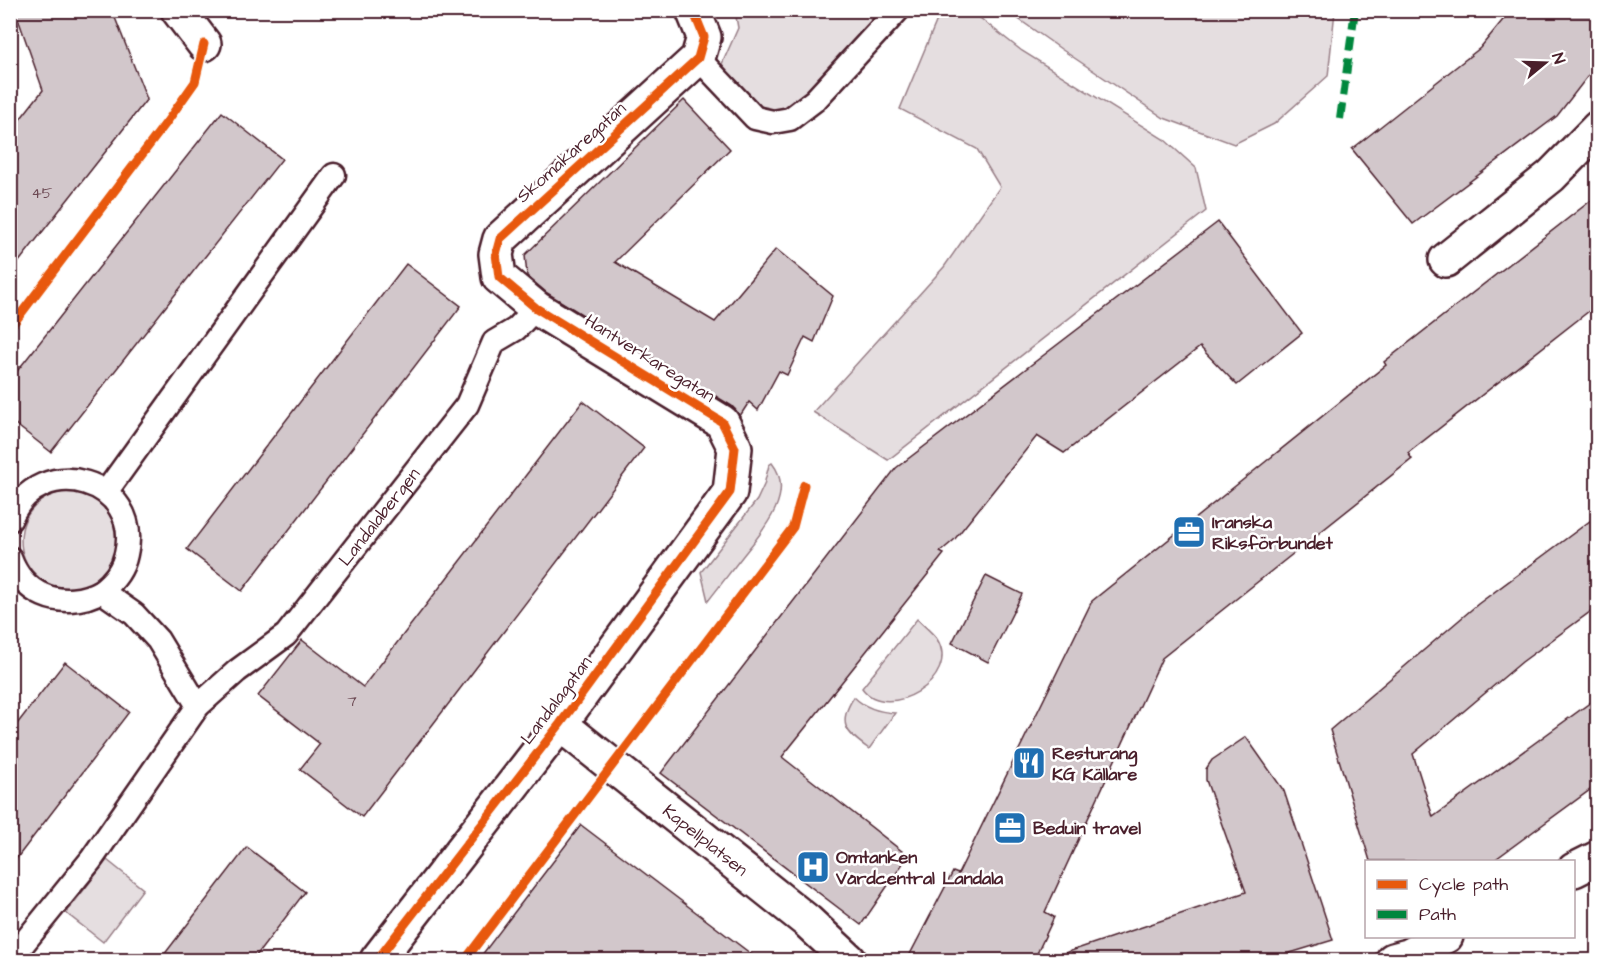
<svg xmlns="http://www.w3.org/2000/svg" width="1608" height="971" viewBox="0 0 1608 971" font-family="'Architects Daughter',sans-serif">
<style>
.green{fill:#e5dee0;stroke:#987e86;stroke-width:1.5}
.building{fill:#d2c7cb;stroke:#4a1f2b;stroke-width:1.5}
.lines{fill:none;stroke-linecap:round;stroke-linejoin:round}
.lane-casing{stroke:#4a1f2b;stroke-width:27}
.street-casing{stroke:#4a1f2b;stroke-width:38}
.lane{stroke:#fff;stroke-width:22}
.street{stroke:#fff;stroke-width:33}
.quiet{stroke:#00873e;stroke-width:8;stroke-dasharray:15 8;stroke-linecap:butt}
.cycleway-casing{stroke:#fff;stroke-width:13}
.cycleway{stroke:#e8590c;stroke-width:9}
.labels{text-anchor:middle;stroke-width:5;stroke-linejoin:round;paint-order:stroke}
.number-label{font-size:15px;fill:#6c4953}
.street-label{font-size:18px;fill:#4a1f2b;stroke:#fff}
.poi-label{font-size:18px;font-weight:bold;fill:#4a1f2b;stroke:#fff;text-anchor:start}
</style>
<rect width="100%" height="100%" fill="#fff"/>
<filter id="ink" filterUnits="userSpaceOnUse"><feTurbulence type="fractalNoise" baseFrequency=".0167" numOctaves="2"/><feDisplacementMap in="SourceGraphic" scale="12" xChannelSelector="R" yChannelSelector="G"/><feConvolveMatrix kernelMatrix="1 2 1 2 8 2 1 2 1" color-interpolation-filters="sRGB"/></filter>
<g filter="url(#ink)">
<!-- green -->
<g class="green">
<path d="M735,11H881L793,106C788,107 780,110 774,109C750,109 735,81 722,64L738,28Z"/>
<path d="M938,11H971L1022,51L1165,140L1196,168L1206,211L888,460L813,412L944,267L1000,187L977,149L900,109L939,15Z"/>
<path d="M1007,11H1335L1328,76L1274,124L1234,144L1164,118L1061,49Z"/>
<path d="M772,463C797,494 761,533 742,557C731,571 720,586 708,601L701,572L757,500L764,485L769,465Z"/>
<circle cx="69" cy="540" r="48"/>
<path d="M917,619C923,625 932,632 937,639C962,679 887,723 862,688Z"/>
<path d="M854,697C865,708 879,712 895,713L869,749C845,732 837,723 854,697Z"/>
<path d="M107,860L143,889L103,942L66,913Z"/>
</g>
<!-- building -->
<g class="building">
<path d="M15,10H112L147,99L10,273V132L43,90Z"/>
<path d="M1511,10H1598V63L1557,116L1413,224L1352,149L1480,48Z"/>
<path d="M684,100L730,149L615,262L715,322L776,249L833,296L814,342L805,337L787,375L779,371L758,410L749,402L740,416L732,406L547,293L527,276L525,255Z"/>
<path d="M222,112L282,159L51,452L10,420V380Z"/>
<path d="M1598,195V304L1408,453L1412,459L1162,658L1045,912L1054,917L1034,960H907L953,872L958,874L1092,601L1386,365L1384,362Z"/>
<path d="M1218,222L1302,333L1237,385L1200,347L1064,453L1037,436L954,540L940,552L944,554L782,757L908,856L861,925L661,773L896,468Z"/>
<path d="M406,264L461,306L242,591L187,549Z"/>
<path d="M583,401L644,448L362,817L300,769L320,744L258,696L302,640L363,687Z"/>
<path d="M1598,515V606L1522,662L1413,754L1433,817L1598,697V784L1493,861H1370L1330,730L1478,604Z"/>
<path d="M986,576L1022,594L988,662L952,643Z"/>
<path d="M65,662L129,712L10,867V733Z"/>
<path d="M1246,737L1284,791L1333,940L1267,960H1060L1059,955L1246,892L1206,780V769L1212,760Z"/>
<path d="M581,825L759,960H478Z"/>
<path d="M247,847L305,892L253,960H160Z"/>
</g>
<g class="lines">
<!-- lane casing -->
<g class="lane-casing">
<g id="lane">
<path d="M698,58L755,118L773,122L790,119L815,100L898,10"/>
<path d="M106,492L334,175"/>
<path d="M10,520C39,449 144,480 126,554C123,569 113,582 101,591C84,601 61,603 43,595C27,588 16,574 10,558"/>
<path d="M101,591L134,614L158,640L198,706"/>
<path id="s1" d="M10,960L91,860L198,706L237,671L286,635L467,405L494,342L516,329L536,308"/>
</g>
</g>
<!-- street casing -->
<g class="street-casing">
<g id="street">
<path d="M178,10L204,44"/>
<path d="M1446,260L1551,176L1598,128"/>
<path id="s2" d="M560,724L807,921L849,960"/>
<path d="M1574,870L1598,858"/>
<path d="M377,960L560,724L730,492L735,448L722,422L536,308L499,277L496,254L500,239L698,58L704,37L693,10"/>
<path d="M1393,960L1408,956L1446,936"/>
</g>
</g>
<!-- lane -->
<use href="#lane" class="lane"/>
<!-- street -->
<use href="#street" class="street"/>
<!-- quiet -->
<g class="quiet">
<path d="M1340,119L1355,10"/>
<path d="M10,566L13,564"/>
</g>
<!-- cycleway casing -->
<g class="cycleway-casing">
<g id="cycleway">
<path d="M10,328L166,123L195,82L204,44"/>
<path d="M377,960L560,724L730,492L735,448L722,422L536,308L499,277L496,254L500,239L698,58L704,37L693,10"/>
<path d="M465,960L793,527L804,485"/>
</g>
</g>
<!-- cycleway -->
<use href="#cycleway" class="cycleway"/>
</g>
</g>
<!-- icons -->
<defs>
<g id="office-square" transform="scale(1.725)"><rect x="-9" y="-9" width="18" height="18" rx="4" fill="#1f6fb2" stroke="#fff"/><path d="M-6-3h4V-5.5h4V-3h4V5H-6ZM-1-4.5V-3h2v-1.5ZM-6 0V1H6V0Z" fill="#fff"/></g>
<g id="restaurant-square" transform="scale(1.725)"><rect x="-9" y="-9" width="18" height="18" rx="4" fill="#1f6fb2" stroke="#fff"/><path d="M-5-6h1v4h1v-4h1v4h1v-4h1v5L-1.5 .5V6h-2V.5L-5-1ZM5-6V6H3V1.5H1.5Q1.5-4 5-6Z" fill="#fff"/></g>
<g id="hospital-square" transform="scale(1.725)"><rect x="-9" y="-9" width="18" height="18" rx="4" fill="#1f6fb2" stroke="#fff"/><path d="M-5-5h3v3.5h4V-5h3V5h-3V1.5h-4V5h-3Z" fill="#fff"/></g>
</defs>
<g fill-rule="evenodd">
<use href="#office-square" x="1189" y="532"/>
<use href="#restaurant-square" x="1029" y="763"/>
<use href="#office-square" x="1010" y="828"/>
<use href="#hospital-square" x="813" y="867"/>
</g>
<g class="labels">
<!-- number labels -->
<g class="number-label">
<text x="42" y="198">45</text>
<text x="352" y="706">7</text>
</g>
<!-- street labels -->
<g class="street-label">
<text transform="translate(571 152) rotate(-42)" y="6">Skomakaregatan</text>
<text transform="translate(650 358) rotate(32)" y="6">Hantverkaregatan</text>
<text dy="6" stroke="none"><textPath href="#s1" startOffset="580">Landalabergen</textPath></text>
<text transform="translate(556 700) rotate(-53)" y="6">Landalagatan</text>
<text dy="6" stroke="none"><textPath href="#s2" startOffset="186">Kapellplatsen</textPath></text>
</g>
<!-- poi labels -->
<g class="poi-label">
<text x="1212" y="528">Iranska<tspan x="1212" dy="21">Riksförbundet</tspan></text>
<text x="1052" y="759">Resturang<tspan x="1052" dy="21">KG Källare</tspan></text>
<text x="1033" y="834">Beduin travel</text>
<text x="836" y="863">Omtanken<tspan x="836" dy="21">Vårdcentral Landala</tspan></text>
</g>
</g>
<!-- margin -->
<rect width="1608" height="971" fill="none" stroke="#fff" stroke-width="36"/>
<rect x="18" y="18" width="1572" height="935" fill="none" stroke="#4a1f2b" stroke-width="2" filter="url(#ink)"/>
<!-- legend -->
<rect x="1365" y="860" width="210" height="78" fill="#ffffff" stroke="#b7a5aa" stroke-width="1.5"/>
<rect x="1377" y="880" width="30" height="9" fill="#e8590c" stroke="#b7a5aa" stroke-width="1.5"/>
<text x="1419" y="890" font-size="18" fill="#4a1f2b">Cycle path</text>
<rect x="1377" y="910" width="30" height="9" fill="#00873e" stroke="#b7a5aa" stroke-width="1.5"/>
<text x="1419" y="920" font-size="18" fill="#4a1f2b">Path</text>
<!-- north arrow -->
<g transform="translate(1545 63) rotate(71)" stroke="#ffffff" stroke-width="4.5" paint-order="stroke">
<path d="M0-4.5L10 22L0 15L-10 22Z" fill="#4a1f2b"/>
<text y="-9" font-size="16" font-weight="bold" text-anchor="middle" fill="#4a1f2b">N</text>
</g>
</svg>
